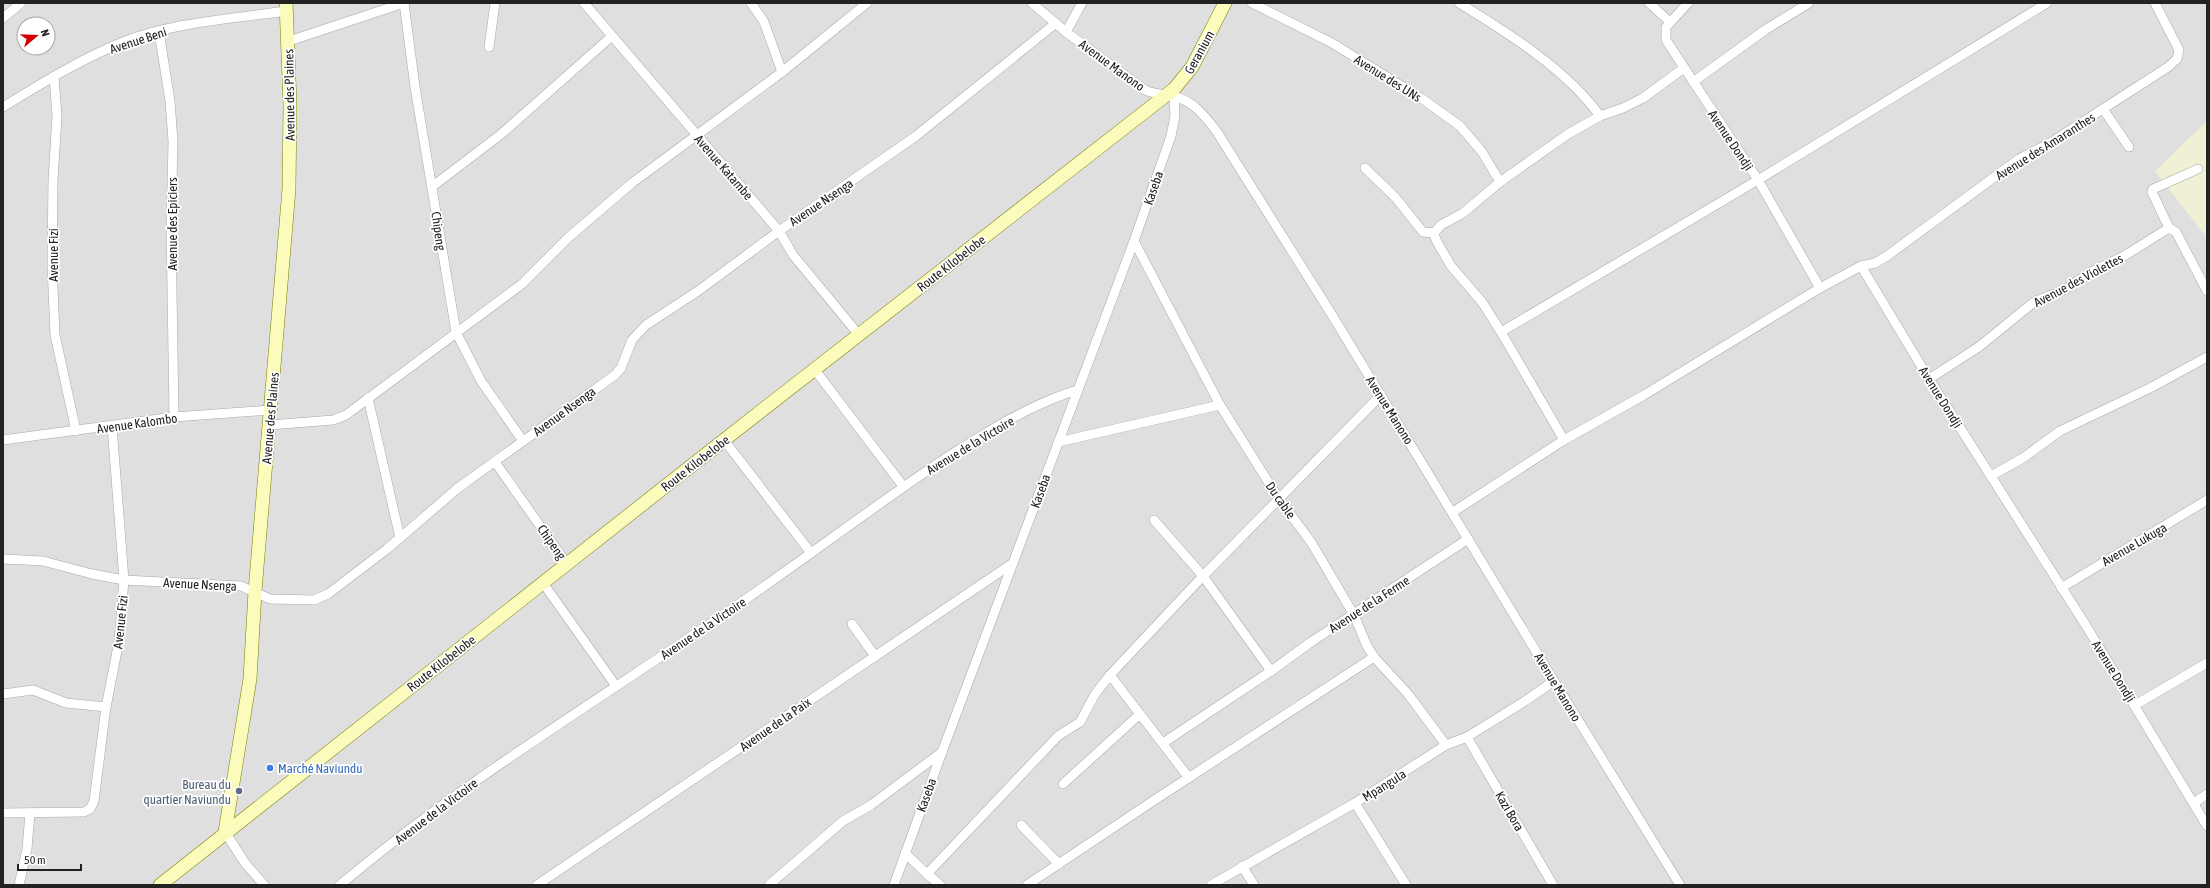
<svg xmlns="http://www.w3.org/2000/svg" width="2210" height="888" viewBox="0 0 2210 888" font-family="'Asap Condensed',sans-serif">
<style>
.residential{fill:#e0dfdf;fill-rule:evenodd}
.farmland{fill:#f0f1d4}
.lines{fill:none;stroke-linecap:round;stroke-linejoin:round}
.street-casing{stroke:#a9a9a9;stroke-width:10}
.secondary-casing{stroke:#788101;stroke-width:14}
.street{stroke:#fff;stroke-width:9}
.secondary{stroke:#fbfcbc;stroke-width:13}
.shop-dot{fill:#3f7fe0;stroke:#fff;stroke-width:1.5}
.service-dot{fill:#5c6f8a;stroke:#fff;stroke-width:1.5}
.labels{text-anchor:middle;stroke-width:3.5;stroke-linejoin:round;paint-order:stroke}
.street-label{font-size:13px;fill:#222;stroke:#fff}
.shop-label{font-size:13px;fill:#366cbe;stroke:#fff;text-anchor:start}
.service-label{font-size:13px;fill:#4e5e75;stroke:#fff;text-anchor:end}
</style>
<rect width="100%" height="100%" fill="#f2efe8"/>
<!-- residential -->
<path class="residential" d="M3,3H2207V885H3ZM24,24H48V48H24Z"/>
<!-- farmland -->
<path class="farmland" d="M2207,121V238L2155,171Z"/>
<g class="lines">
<!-- street casing -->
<g class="street-casing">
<g id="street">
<path d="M404,3L415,87L456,332L481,381L523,441"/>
<path d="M584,3L779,231L793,255L859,335"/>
<path d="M751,3L764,22L782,72"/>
<path d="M1032,3L1066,32L1145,90C1154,94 1163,94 1172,96C1193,100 1205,116 1217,132L1332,315L1554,681L1680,885"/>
<path d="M1252,3L1332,43L1421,98L1460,126L1482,152L1500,182"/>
<path d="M1459,3C1508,33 1566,69 1600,116"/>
<path d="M1649,3L1670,22"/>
<path d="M1688,3L1666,27V40L1758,180L1820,288"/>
<path d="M3,18L21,3"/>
<path d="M159,32L170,101L173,141L171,227L174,417"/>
<path d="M1066,32L1082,3"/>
<path d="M289,41L404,3"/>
<path d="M489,47L495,3"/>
<path d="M54,77L57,116L53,180L52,265L55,335L76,431"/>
<path d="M1693,82L1765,30L1809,3"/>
<path d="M3,107C42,83 81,59 123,42C174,22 232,19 286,11"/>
<path d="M2103,109L2129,147"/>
<path d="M1365,168L1395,197L1423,232L1434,233"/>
<path d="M433,186L500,135L612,36"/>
<path d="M2169,228L2152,192L2153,189L2198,169"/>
<path d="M1134,241L1220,405L1279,499L1311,542L1354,615L1367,646L1374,657L1408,694L1446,745"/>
<path d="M1861,266L1929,379L2085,624L2207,826"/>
<path d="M1501,332L1758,180L2047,3"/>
<path d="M815,370L903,486"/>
<path d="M1929,379L1980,346L2034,302L2064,290L2093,271L2124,256L2169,228L2176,232L2207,291"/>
<path d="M368,398L400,538"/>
<path d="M270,425L333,420L346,415L522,284L569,237L632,183L782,72L867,3"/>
<path d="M3,440L174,417L271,410"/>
<path d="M724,440L811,553"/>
<path d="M1564,440L1501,332L1482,302L1451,266L1436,240L1434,233L1441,225L1463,213L1500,182L1568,134L1600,116L1623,108L1643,98L1684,68"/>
<path d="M1058,442L1220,405"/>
<path d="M495,462L567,564"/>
<path d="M1991,476L2023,458L2060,431L2150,388L2207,357"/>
<path d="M1453,512L1564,440L1644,395L1820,288L1861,266L1875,263L1887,256L2019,159L2050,143L2168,67L2177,59L2179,50L2155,3"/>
<path d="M1154,520L1203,576L1271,671"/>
<path d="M3,559L43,561L92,574L124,580L241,586L270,599L314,600L328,594L387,549L458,488L615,375L621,368L632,340L646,325L698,291L779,231L916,136L1056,23"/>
<path d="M543,583L616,686"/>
<path d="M2061,588L2207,500"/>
<path d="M852,624L875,656"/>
<path d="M1110,675L1189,778"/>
<path d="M3,694L33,690L66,703L106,707"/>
<path d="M2135,705L2207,663"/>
<path d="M1467,737L1553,885"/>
<path d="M1163,743L1271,671L1311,642L1468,539"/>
<path d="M1063,784L1140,714"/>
<path d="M1355,803L1406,885"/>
<path d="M2194,803L2207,794"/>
<path d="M3,813L84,812L90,809L94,801L106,707L119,641L124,580L112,426"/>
<path d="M1021,825L1059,864"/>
<path d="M225,832L245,863L264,885"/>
<path d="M905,853L927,874L1058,736L1080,722L1095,694L1110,675L1203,576L1381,395"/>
<path d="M1242,866L1254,885"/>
<path d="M927,874L940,885"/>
<path d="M19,885L27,849L30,813"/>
<path d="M340,885C468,777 612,692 749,597C814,552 877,504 943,460C985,433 1029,405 1077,390"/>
<path d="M537,885L1013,563"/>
<path d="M769,885L843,821L871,805L942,752"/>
<path d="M894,885L942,752L1134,241L1171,136L1175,116L1174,96"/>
<path d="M1027,885L1156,799L1374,657"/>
<path d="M1211,885L1355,803L1446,745L1467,737L1525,701L1554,681"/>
</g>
</g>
<!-- secondary casing -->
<g class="secondary-casing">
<g id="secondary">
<path d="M225,832L250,679L255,591L289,189L290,104L286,3"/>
<path d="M160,885L724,440L1174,89L1192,67L1225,3"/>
</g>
</g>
<!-- street -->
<use href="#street" class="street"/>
<!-- secondary -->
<use href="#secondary" class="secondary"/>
</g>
<!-- markers -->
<circle class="shop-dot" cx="270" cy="768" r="4"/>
<circle class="service-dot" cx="239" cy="791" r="4"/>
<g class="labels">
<!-- street labels -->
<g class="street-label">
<text transform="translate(138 40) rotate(-18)" y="5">Avenue Beni</text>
<text transform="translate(1199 52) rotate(-61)" y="5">Geranium</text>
<text transform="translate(1112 65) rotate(36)" y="5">Avenue Manono</text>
<text transform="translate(1388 78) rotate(32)" y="5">Avenue des UNs</text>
<text transform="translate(289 95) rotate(-91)" y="5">Avenue des Plaines</text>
<text transform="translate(1731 140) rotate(56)" y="5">Avenue Dondji</text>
<text transform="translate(2045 146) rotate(-32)" y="5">Avenue des Amaranthes</text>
<text transform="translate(724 167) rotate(49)" y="5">Avenue Katambe</text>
<text transform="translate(1153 188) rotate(-71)" y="5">Kaseba</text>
<text transform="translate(821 202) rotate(-34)" y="5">Avenue Nsenga</text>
<text transform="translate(172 224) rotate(-90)" y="5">Avenue des Epiciers</text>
<text transform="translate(439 231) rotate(82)" y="5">Chipeng</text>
<text transform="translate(53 255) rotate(-90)" y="5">Avenue Fizi</text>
<text transform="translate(951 263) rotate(-38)" y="5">Route Kilobelobe</text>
<text transform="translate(2078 280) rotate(-28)" y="5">Avenue des Violettes</text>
<text transform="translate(1941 397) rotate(58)" y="5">Avenue Dondji</text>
<text transform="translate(1390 410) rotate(58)" y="5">Avenue Manono</text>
<text transform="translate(564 411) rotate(-36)" y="5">Avenue Nsenga</text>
<text transform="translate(270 418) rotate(-85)" y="5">Avenue des Plaines</text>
<text transform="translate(137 423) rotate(-8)" y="5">Avenue Kalombo</text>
<text transform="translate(970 445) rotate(-31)" y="5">Avenue de la Victoire</text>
<text transform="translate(695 463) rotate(-38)" y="5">Route Kilobelobe</text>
<text transform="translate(1040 491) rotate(-70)" y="5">Kaseba</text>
<text transform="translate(1281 500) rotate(55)" y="5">Du cable</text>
<text transform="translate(552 542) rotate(55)" y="5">Chipeng</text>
<text transform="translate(2134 544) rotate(-30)" y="5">Avenue Lukuga</text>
<text transform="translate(200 584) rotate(3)" y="5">Avenue Nsenga</text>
<text transform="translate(1369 604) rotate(-33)" y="5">Avenue de la Ferme</text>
<text transform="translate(120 622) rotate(-84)" y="5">Avenue Fizi</text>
<text transform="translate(703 628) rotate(-34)" y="5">Avenue de la Victoire</text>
<text transform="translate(441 663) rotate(-38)" y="5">Route Kilobelobe</text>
<text transform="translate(2114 671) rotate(58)" y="5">Avenue Dondji</text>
<text transform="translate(1558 687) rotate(59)" y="5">Avenue Manono</text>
<text transform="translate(775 724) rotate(-35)" y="5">Avenue de la Paix</text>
<text transform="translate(1384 785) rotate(-32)" y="5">Mpangula</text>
<text transform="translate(926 795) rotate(-70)" y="5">Kaseba</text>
<text transform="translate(436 811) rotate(-37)" y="5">Avenue de la Victoire</text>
<text transform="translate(1510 811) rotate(60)" y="5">Kazi Bora</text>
</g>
<!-- shop labels -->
<g class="shop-label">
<text x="278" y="773">Marché Naviundu</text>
</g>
<!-- service labels -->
<g class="service-label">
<text x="231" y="789">Bureau du<tspan x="231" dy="15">quartier Naviundu</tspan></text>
</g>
</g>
<!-- border -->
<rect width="2210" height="888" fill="none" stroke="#222222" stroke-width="8"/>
<!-- north arrow -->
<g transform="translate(36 36) rotate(71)"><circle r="19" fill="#ffffff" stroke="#a7a7a7"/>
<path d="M0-3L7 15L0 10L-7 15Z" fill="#d40008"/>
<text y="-6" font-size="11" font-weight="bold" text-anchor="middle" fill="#222222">N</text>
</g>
<!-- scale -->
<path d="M18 864v6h63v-6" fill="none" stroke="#222222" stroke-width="2"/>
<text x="24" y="864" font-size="12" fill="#222222" stroke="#ffffff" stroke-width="3" paint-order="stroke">50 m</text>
</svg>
